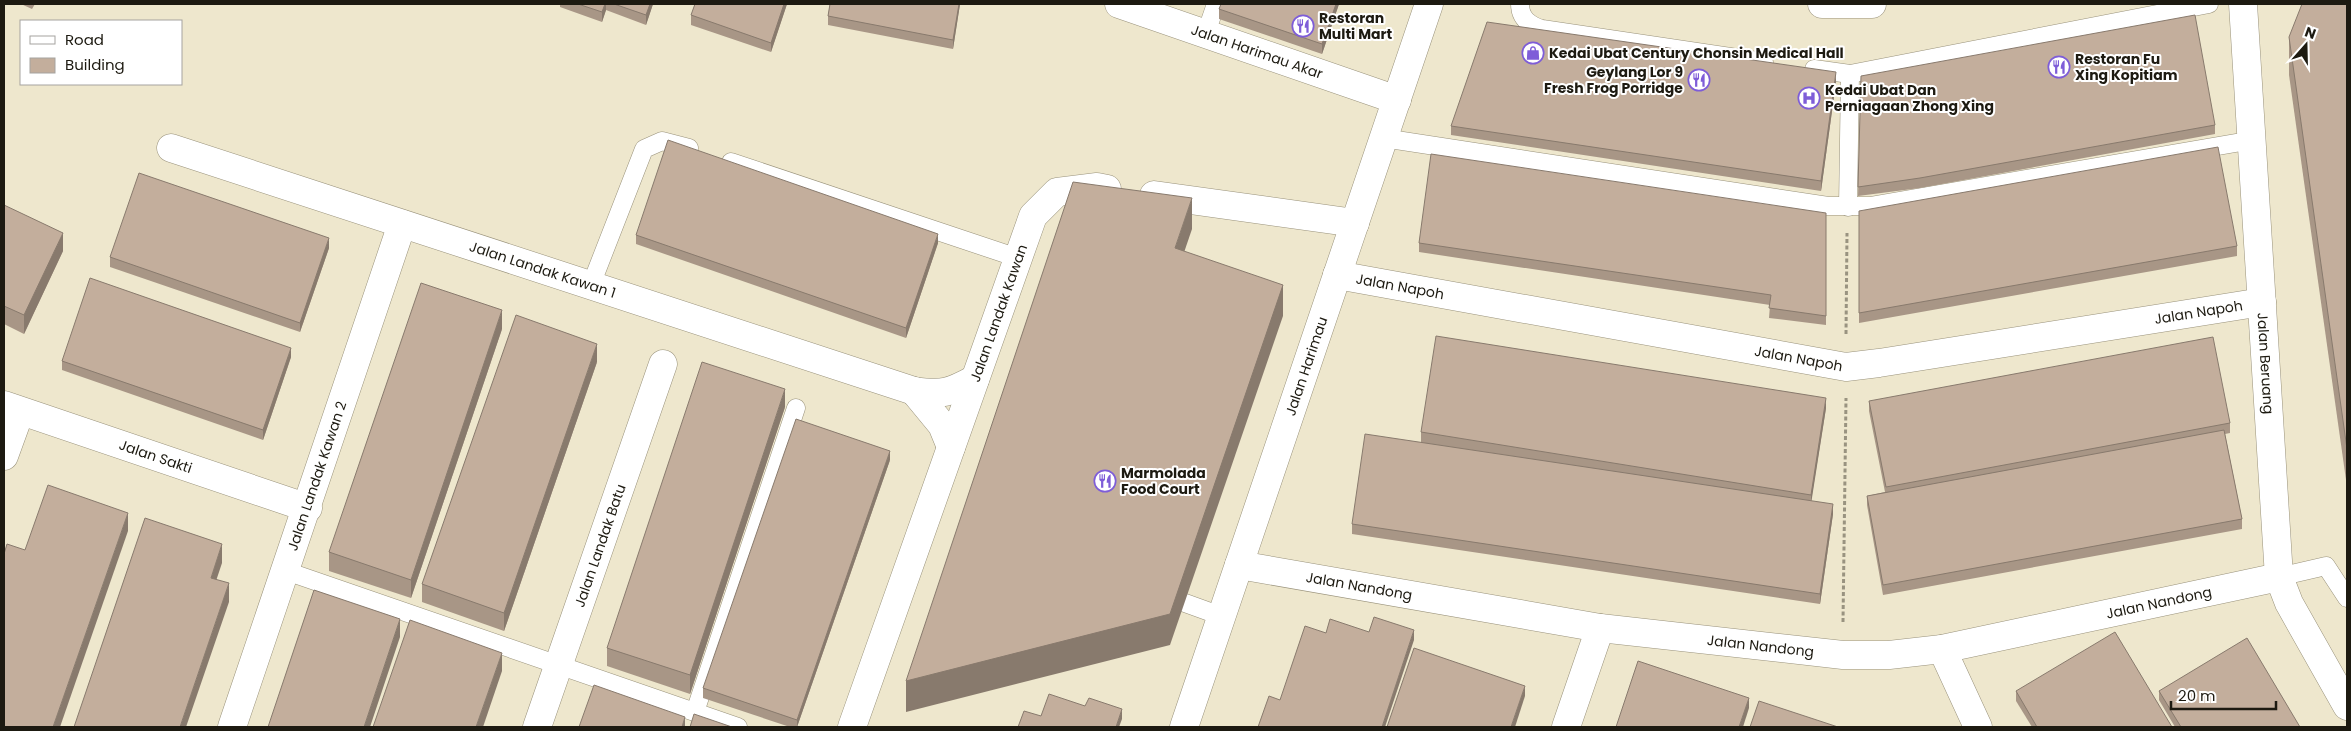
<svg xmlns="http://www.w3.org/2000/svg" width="2351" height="731" viewBox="0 0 2351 731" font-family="Poppins,sans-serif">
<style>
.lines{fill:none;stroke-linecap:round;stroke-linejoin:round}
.lane-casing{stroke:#99927b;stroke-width:19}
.street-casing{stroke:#99927b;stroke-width:29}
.secondary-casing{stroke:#99927b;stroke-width:29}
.path{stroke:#999380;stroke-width:3;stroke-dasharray:4 2.5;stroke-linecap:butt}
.lane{stroke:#fff;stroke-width:18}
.street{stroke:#fff;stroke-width:28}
.secondary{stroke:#fff;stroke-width:28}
.wall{fill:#a89686}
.shaded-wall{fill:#887a6d}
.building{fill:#c3ae9c;stroke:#887a6d}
.labels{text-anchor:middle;stroke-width:4;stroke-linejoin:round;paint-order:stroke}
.poi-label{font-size:14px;font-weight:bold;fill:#1d1a11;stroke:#fff;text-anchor:start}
.street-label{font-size:14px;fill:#1d1a11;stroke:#fff}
</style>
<rect width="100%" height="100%" fill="#eee7cd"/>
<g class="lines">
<!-- lane casing -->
<g class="lane-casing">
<g id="lane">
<path d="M1520,4C1520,18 1529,25 1542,29L1764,62"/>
<path d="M1206,33L1216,4"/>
<path d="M1814,69L1850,74L2209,4"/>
<path d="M1383,138L1828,206H1870L2253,140"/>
<path d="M731,162L1018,258"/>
<path d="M1848,207L1850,74"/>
<path d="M591,285L644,149L662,141L689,148"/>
<path d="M286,571L738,727"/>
<path d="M2279,577L2326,566L2347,598"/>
<path d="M1163,595L1221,616"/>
<path d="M695,712L796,408"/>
</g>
</g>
<!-- street casing -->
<g class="street-casing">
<g id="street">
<path id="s1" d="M1119,4L1397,100"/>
<path d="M1822,4H1872"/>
<path id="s2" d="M2243,4L2279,577L2289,603L2347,706"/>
<path id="s3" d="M171,148L914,391C943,395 949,393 975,379"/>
<path d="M1154,195L1355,223"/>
<path id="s4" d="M1337,275L1846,367L1879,363L2262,302"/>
<path d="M914,391L942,425L951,447"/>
<path id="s5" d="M4,405L308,508"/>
<path d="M4,456L20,412"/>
<path id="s6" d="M1239,565L1600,628L1843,655H1889L1942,649L2279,577"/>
<path d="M1942,649L1978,727"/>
<path id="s7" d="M232,727L402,224"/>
<path id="s8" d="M537,727L663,364"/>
<path id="s9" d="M852,727L1033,216L1057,192L1097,187L1107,189"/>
<path d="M1566,727L1600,628"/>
</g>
</g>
<!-- secondary casing -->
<g class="secondary-casing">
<g id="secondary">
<path id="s10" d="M1184,727L1429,4"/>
</g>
</g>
<!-- path -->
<g class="path">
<path d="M1846,334L1847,233"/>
<path d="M1843,622L1846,398"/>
</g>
<!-- lane -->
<use href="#lane" class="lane"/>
<!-- street -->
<use href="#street" class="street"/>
<!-- secondary -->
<use href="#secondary" class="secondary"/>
</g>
<!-- wall -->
<g class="wall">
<path d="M21,4H35L32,9Z"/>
<path d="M560,4H653L646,25L606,10L602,22L560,7Z"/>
<path d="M787,4L771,52L691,25V15Z"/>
<path d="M830,4H960L953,49L828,25V16Z"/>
<path d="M1339,4L1322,54L1219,19V9Z"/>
<path d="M2347,4V487L2289,75V37Z"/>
<path d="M1861,76L2215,125V134L1920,188L1858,196Z"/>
<path d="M1836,82L1821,191L1451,135V126Z"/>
<path d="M4,205L63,251L24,334L4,324Z"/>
<path d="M1859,211L2237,246V256L1859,323Z"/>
<path d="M1826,213V325L1769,318L1770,305L1419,252V243Z"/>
<path d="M636,235L938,243L906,338L636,244Z"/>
<path d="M329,248L300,332L110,267V257Z"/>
<path d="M502,329L411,598L329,571V552Z"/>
<path d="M291,357L263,440L62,370V361Z"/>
<path d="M597,362L504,631L422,602V584Z"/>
<path d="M1869,401L2230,423V433L2225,434L2242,519V529L1883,595L1867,505V496L1885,492L1869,411Z"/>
<path d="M785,407L690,694L607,666V648Z"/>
<path d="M1826,408L1811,501L1833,514L1820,604L1352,534V524L1421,442V432Z"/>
<path d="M890,460L797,727H790L703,698V688Z"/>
<path d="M2016,691L2172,727H2032L2016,701Z"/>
<path d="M2159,691L2300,727H2175L2159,700Z"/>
</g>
<!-- shaded-wall -->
<g class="shaded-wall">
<path d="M605,4H606V10L602,22V12Z"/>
<path d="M650,4H653L646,25V15Z"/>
<path d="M784,4H787L771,52V43Z"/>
<path d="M959,4H960L953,49V40Z"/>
<path d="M1336,4H1339L1322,54V44Z"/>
<path d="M1836,72V82L1821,191V181Z"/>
<path d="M1192,198V229L1175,279V248Z"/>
<path d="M63,233V251L24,334V315Z"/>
<path d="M938,234V243L906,338V328Z"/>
<path d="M329,238V248L300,332V323Z"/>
<path d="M1283,285V316L1170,645L906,712V681Z"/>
<path d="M502,310V329L411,598V580Z"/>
<path d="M597,344V362L504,631V613Z"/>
<path d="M291,348V357L263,440V430Z"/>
<path d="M785,389V407L690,694V675Z"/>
<path d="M1826,398V408L1811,504V495Z"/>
<path d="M890,451V460L797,727V720Z"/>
<path d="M1833,504V514L1820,604V594Z"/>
<path d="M128,513V531L60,727H53Z"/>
<path d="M222,544V563L211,596V578Z"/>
<path d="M229,583V602L186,727H180Z"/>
<path d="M400,619V637L370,727H364Z"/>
<path d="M1414,630V640L1385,727H1382Z"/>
<path d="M502,653V671L483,727H476Z"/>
<path d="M1525,686V696L1515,727H1511Z"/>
<path d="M1749,698V708L1743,727H1739Z"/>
<path d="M1122,709V719L1119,727H1116Z"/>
<path d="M685,717V727H682Z"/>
</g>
<!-- building -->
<g class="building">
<path d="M578,4H605L602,12Z"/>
<path d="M614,4H650L646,15Z"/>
<path d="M695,4H784L771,43L691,15Z"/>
<path d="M830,4H959L953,40L828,16Z"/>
<path d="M1221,4H1336L1322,44L1219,9Z"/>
<path d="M2302,4H2347V449L2289,37Z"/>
<path d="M2195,15L2215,125L1920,178L1858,187L1861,76Z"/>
<path d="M1487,22L1836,72L1821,181L1451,126Z"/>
<path d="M668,140L938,234L906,328L636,235Z"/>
<path d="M2218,147L2237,246L1859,313V211Z"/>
<path d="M1431,154L1826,213V316L1769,308L1771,295L1419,243Z"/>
<path d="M139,173L329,238L300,323L110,257Z"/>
<path d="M1073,182L1192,198L1175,248L1283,285L1170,614L906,681Z"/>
<path d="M4,205L63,233L24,315L4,306Z"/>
<path d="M90,278L291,348L263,430L62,361Z"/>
<path d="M421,283L502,310L411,580L329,552Z"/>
<path d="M516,315L597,344L504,613L422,584Z"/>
<path d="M1436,336L1826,398L1811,495L1421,432Z"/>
<path d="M2213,337L2230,423L1886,487L1869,401Z"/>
<path d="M702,362L785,389L690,675L607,648Z"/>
<path d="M796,419L890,451L797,720L703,688Z"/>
<path d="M2224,430L2242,519L1883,585L1867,496Z"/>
<path d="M1365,434L1833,504L1820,594L1352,524Z"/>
<path d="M48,485L128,513L53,727H4V554L7,544L25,550Z"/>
<path d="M145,518L222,544L211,578L229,583L180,727H74Z"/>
<path d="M314,590L400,619L364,727H268Z"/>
<path d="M1374,617L1414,630L1382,727H1258L1269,696L1280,700L1305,626L1326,633L1330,619L1369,632Z"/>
<path d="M410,620L502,653L476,727H373Z"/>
<path d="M2115,632L2172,727H2037L2016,691Z"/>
<path d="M2247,638L2300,727H2181L2159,691Z"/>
<path d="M1414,648L1525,686L1511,727H1387Z"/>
<path d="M1638,661L1749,698L1739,727H1616Z"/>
<path d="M594,685L685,717L682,727H579Z"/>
<path d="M1049,694L1085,706L1089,698L1122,709L1116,727H1018L1024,711L1041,716Z"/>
<path d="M1759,701L1838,727H1750Z"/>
<path d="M694,714L732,727H690Z"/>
</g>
<!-- icons -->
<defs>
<g id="restaurant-ring" transform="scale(1.125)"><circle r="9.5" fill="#fff" stroke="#7e5dd8" stroke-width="1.5"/><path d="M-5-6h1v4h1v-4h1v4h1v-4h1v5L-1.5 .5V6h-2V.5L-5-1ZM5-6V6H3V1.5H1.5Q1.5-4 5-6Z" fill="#7e5dd8"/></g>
<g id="shop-ring" transform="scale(1.125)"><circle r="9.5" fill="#fff" stroke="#7e5dd8" stroke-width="1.5"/><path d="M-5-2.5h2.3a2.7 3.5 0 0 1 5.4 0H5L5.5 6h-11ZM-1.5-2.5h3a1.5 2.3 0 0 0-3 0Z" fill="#7e5dd8"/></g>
<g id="hospital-ring" transform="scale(1.125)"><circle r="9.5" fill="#fff" stroke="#7e5dd8" stroke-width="1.5"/><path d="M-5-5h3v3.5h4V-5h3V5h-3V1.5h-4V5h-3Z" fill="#7e5dd8"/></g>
</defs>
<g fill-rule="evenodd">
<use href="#restaurant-ring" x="1303" y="26"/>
<use href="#shop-ring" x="1533" y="53"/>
<use href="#restaurant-ring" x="2059" y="67"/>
<use href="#restaurant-ring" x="1699" y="80"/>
<use href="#hospital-ring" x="1809" y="98"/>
<use href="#restaurant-ring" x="1105" y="481"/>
</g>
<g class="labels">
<!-- poi labels -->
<g class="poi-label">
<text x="1319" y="23">Restoran<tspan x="1319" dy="16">Multi Mart</tspan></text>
<text x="1549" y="58">Kedai Ubat Century Chonsin Medical Hall</text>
<text x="2075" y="64">Restoran Fu<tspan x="2075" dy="16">Xing Kopitiam</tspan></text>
<text x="1683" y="77" text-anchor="end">Geylang Lor 9<tspan x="1683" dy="16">Fresh Frog Porridge</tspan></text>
<text x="1825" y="95">Kedai Ubat Dan<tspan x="1825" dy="16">Perniagaan Zhong Xing</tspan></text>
<text x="1121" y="478">Marmolada<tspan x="1121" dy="16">Food Court</tspan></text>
</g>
<!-- street labels -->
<g class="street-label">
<text dy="5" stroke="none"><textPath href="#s1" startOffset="146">Jalan Harimau Akar</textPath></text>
<text dy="5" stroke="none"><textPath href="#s3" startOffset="391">Jalan Landak Kawan 1</textPath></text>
<text dy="5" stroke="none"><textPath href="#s4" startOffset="64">Jalan Napoh</textPath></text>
<text dy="5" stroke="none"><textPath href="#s4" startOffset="874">Jalan Napoh</textPath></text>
<text dy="5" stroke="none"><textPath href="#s9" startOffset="439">Jalan Landak Kawan</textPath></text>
<text dy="5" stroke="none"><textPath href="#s4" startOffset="469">Jalan Napoh</textPath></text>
<text dy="5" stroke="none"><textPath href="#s2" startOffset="360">Jalan Beruang</textPath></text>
<text dy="5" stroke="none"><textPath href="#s10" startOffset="381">Jalan Harimau</textPath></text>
<text dy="5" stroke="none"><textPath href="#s5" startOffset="160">Jalan Sakti</textPath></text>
<text dy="5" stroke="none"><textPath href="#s7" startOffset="265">Jalan Landak Kawan 2</textPath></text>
<text dy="5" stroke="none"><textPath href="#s8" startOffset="192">Jalan Landak Batu</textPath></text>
<text dy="5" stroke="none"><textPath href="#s6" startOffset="122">Jalan Nandong</textPath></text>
<text dy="5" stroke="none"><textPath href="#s6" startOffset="932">Jalan Nandong</textPath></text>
<text dy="5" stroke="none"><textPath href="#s6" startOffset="528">Jalan Nandong</textPath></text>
</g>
</g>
<!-- border -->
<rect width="2351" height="731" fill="none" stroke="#1d1a11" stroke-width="10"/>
<!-- legend -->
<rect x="20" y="20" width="162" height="65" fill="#ffffff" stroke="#a5a3a0"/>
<rect x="30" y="36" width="25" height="8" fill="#ffffff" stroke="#a5a3a0"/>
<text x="65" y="45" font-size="15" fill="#1d1a11">Road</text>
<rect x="30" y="58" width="25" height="15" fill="#c3ae9c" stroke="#a5a3a0"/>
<text x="65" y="70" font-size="15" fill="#1d1a11">Building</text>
<!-- north arrow -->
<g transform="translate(2306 45) rotate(20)" stroke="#ffffff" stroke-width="4" paint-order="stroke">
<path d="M0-4L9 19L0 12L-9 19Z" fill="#1d1a11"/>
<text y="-8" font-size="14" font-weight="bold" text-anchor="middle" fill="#1d1a11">N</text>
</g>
<!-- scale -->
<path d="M2171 701v8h105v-8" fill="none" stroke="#1d1a11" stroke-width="2.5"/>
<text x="2178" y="701" font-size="15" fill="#1d1a11" stroke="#ffffff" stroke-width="4" paint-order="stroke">20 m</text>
</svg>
